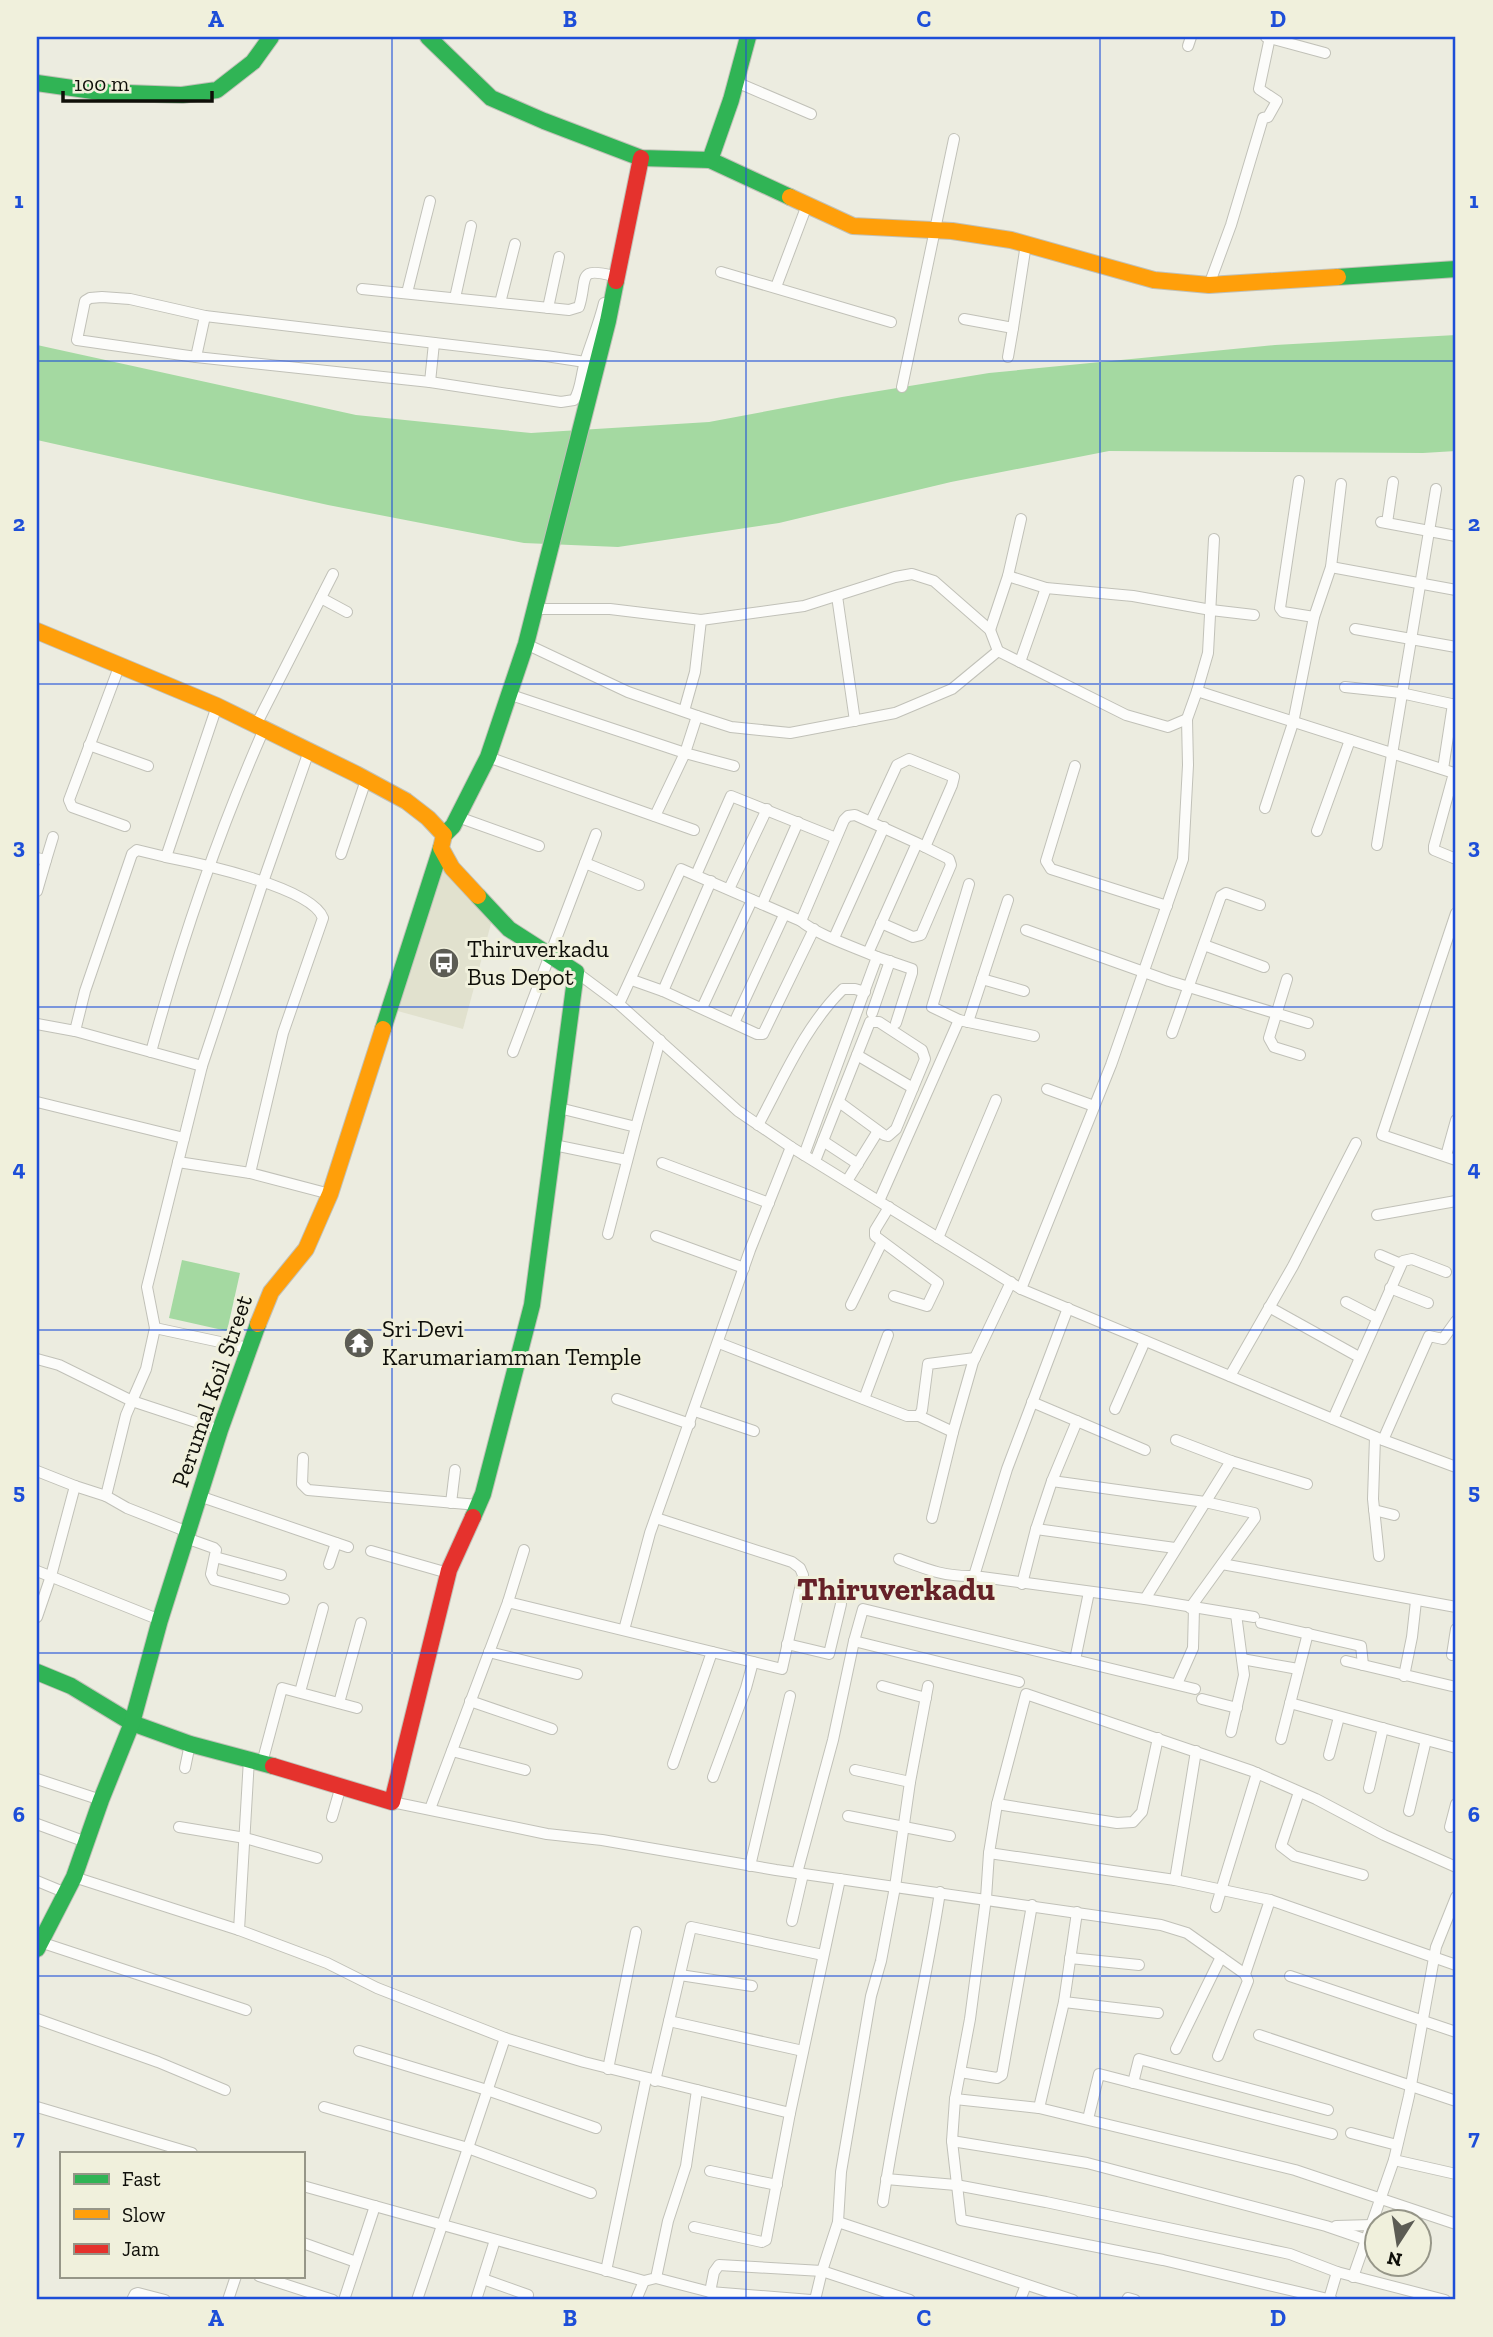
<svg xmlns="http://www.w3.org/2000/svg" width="1493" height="2337" viewBox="0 0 1493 2337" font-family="'Zilla Slab',serif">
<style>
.built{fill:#e1e1ce}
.water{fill:#a4d9a1}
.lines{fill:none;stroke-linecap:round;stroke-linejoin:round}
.street-casing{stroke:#c1c1b8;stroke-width:12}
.fast-casing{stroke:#c1c1b8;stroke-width:18}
.slow-casing{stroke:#c1c1b8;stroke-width:18}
.jam-casing{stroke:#c1c1b8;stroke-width:18}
.street{stroke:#fcfcfa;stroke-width:10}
.fast{stroke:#30b455;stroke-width:16}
.slow{stroke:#ff9f0a;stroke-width:16}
.jam{stroke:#e5322d;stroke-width:16}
.grid{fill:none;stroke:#1d4ed8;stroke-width:2;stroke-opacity:0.55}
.labels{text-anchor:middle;stroke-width:6;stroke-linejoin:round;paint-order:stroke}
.poi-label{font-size:24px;fill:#0f0f09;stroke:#f0f0dc;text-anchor:start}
.street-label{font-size:24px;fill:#0f0f09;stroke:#f0f0dc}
.district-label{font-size:32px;font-weight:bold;fill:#662128;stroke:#f0f0dc}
.neatline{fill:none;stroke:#1d4ed8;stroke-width:2.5}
.grid-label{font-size:23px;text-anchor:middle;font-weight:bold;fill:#1d4ed8}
</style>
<rect width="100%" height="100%" fill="#ecece0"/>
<!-- built -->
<path class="built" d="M439,860L493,916L463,1029L394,1010Z"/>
<!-- water -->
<g class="water">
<path d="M1456,335V451L1423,453L1109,451L951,482L779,523L618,547L524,543L328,505L37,440V345L356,415L531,433L709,422L842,397L989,373L1275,345Z"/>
<path d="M182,1260L240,1273L227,1331L169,1318Z"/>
</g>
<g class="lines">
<!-- street casing -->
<g class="street-casing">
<g id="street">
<path d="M1266,37L1325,53"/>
<path d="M1188,46L1191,37"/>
<path d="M736,82L811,114"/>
<path d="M721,272L891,322"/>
<path d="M1209,285L1231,225L1263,118L1268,117L1277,101L1259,89L1270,37"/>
<path d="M776,287L807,205"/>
<path d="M362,289L569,310L579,307C588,279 576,266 613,276"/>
<path d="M407,293L430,201"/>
<path d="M455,298L471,226"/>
<path d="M500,303L515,244"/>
<path d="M548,308L559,257"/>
<path d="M964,319L1013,328L1026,244"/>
<path d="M196,357L205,316"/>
<path d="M1008,357L1013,328"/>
<path d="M585,362L546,356L205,316L130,299L102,297L90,298L85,301L77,340L196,357L430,382L561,402L574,400C581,390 581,374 585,362C591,342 599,324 604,303"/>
<path d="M430,382L434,343"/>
<path d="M902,387L954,139"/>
<path d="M1299,481L1280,608L1283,612L1314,617"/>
<path d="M1381,522L1456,536"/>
<path d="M1387,523L1393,482"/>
<path d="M1331,567L1456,590"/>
<path d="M1008,576L1046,588L1133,596L1211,610L1254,615"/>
<path d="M837,596L855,721"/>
<path d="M321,598L347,612"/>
<path d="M535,609H610L701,620L804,606L895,577L912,574L934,581L990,630L998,651"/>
<path d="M1355,629L1456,647"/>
<path d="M990,630L1008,576L1021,519"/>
<path d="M526,644L628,692L697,716L731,727L790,733L895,713L952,689L998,651L1126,715L1168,727L1187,719"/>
<path d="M1020,662L1046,588"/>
<path d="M119,667L69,800L72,807L125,826"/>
<path d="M1345,687L1401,693L1456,705"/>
<path d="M1197,691L1208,653L1214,539"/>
<path d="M508,694L685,753L655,816"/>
<path d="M684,711L695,672L701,620"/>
<path d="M697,716L685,753L734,766"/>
<path d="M256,725L333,574"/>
<path d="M89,745L148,766"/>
<path d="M488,757L694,830"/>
<path d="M1075,766L1046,861L1051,869L1167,906"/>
<path d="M1443,769L1453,704"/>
<path d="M1265,808L1293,723L1314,617L1331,567L1341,484"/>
<path d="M458,817L539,846"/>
<path d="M871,821L897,765L909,759L954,777L952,785L925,847"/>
<path d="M1317,831L1350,740"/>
<path d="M1377,845L1436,489"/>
<path d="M341,854L366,780"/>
<path d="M166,857C197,863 312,887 323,918L283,1033L250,1173"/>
<path d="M37,858L46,860L53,837"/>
<path d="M585,863L639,885"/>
<path d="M696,875L731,796L836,838"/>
<path d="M969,884L932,1007L959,1020L1034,1036"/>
<path d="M729,889L767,809"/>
<path d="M37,891L46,860"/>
<path d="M762,904L798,822"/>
<path d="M1456,913L1382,1135L1456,1160"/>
<path d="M881,923L913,937L921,935L951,865L949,859L919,844"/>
<path d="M1026,930L1169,981L1308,1023"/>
<path d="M834,938L884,827"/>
<path d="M1204,945L1264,967"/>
<path d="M877,957L912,969V973L896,1023"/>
<path d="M576,972L619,1004L738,1111L791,1147L1021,1289L1383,1440L1456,1467"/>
<path d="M982,979L1024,991"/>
<path d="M1287,979L1269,1038L1274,1047L1300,1055"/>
<path d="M632,980L663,991L757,1034H763L814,929"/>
<path d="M663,991L711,881"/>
<path d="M619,1004L681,869L801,921"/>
<path d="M702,1008L752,900"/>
<path d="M872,1013L890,961"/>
<path d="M968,1022L1008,900"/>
<path d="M734,1023L784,915"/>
<path d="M37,1024L75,1031L202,1066L263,882L309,751"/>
<path d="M75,1031L85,991L132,854L137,850L166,857L217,706"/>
<path d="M1172,1033L1221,896L1226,893L1260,905"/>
<path d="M151,1052C181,942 218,833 264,729"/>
<path d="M513,1052L596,834"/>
<path d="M857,1055L913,1088"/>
<path d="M202,1066L147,1287L155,1328L248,1348"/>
<path d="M1047,1089L1094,1106"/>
<path d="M37,1102L184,1138"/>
<path d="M559,1108L636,1127L608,1234"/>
<path d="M758,1125C783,1079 805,1026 843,989H855L865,992"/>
<path d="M636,1127L660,1040"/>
<path d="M823,1141L858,1164"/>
<path d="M554,1145L627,1160"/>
<path d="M804,1155L877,957C857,948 817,935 801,921L844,820L848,816L855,815L917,843L868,953"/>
<path d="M1446,1156L1456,1120"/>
<path d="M815,1161L870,1022H879L922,1050L925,1059L896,1129L888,1136L884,1135L839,1102"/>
<path d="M178,1162L250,1173L330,1194"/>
<path d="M662,1163L769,1203"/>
<path d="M847,1181L878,1131"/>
<path d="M879,1201L959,1020"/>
<path d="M889,1207L875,1230V1236L938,1283L927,1306L894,1296"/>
<path d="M1377,1215L1456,1201"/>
<path d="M656,1236L744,1268"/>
<path d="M938,1238L996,1100"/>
<path d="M1380,1255L1401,1264"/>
<path d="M1390,1288L1428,1303"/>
<path d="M1021,1289L1111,1065L1183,859L1188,765L1187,719L1197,691L1454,773L1434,846V850L1456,859"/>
<path d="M1346,1302L1377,1318"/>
<path d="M851,1305L882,1242"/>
<path d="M1269,1307L1359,1357"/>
<path d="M1068,1308L1007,1469L974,1576L1145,1599L1254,1617"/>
<path d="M155,1328L146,1369L132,1401L220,1430"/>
<path d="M719,1343L907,1416H919L922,1410L928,1364L975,1358"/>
<path d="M37,1359L59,1365L132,1401L126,1415L106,1496L127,1508L188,1532"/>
<path d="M1230,1376L1293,1266L1356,1143"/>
<path d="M617,1399L690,1424"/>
<path d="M864,1399L888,1335"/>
<path d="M1032,1402L1145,1450"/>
<path d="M1115,1409L1145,1341"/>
<path d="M695,1411L754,1431"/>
<path d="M919,1416L953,1432L973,1362L1011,1282"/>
<path d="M1333,1419L1403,1261L1412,1259L1446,1272"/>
<path d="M1375,1437L1373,1499L1379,1556"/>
<path d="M1176,1440L1231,1461"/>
<path d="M1383,1440L1429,1336L1443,1339L1456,1321"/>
<path d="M303,1458L302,1484L308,1490L478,1505"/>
<path d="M37,1471L75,1486L51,1576L37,1617"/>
<path d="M1052,1481L1205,1502L1254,1513L1255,1518L1190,1608"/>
<path d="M75,1486L106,1496"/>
<path d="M199,1496L348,1547"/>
<path d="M451,1503L455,1470"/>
<path d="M1374,1510L1394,1515"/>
<path d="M932,1518L953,1432"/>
<path d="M1036,1529L1175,1548"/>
<path d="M186,1538L214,1548L216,1550L211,1574L214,1580L284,1599"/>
<path d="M371,1551L448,1573"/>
<path d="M215,1557L281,1575"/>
<path d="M899,1559C926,1569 944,1577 974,1576"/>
<path d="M329,1564L336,1543"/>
<path d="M1222,1564L1456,1607"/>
<path d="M37,1571L160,1620"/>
<path d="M1022,1584L1036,1529L1052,1481L1077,1421"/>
<path d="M1145,1599L1231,1461L1307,1484"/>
<path d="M508,1602L524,1550"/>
<path d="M1261,1623L1361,1646L1363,1665"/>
<path d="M624,1630L650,1533L750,1250L791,1147"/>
<path d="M854,1641L1019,1682"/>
<path d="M787,1644L829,1654L841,1604"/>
<path d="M489,1652L577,1674"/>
<path d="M1452,1655L1456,1629"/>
<path d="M1242,1659L1298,1669"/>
<path d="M1075,1660L1089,1592"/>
<path d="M1346,1661L1456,1687"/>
<path d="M1404,1676L1412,1637L1416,1601"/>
<path d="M1177,1684L1193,1648L1194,1608"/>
<path d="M882,1686L926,1698"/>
<path d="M300,1692L323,1608"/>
<path d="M1202,1699L1237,1708"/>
<path d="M470,1701L552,1729"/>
<path d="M339,1703L361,1623"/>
<path d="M1290,1703L1456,1748"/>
<path d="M1231,1732L1244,1675L1236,1614"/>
<path d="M1281,1739L1308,1633"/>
<path d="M452,1751L525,1770"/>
<path d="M1329,1755L1339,1717"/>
<path d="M249,1759L239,1930L327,1963L377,1988L505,2038L584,2062L697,2090L686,2166L668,2221L656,2278L644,2281"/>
<path d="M262,1763L282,1688L357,1708"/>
<path d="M673,1764L712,1652"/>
<path d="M185,1768L190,1744"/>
<path d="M855,1770L910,1782"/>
<path d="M713,1777L746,1688L753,1662"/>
<path d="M37,1779L101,1800"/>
<path d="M1369,1788L1383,1728"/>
<path d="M1299,1792L1281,1846L1294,1856L1363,1875"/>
<path d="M392,1802L547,1834L602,1840L776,1870L1161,1925L1187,1933L1245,1974"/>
<path d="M997,1804L1117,1823L1133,1822L1142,1812L1158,1738"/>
<path d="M430,1809L508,1602L782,1669L803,1575L800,1568L792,1562L656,1518"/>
<path d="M1409,1811L1426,1740"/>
<path d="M848,1816L950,1836"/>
<path d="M332,1817L341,1786"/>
<path d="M37,1824L86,1842"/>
<path d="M179,1827L245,1838L317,1858"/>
<path d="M1450,1827L1456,1804"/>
<path d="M989,1853L1175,1880L1196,1751"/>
<path d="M750,1866L790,1696"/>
<path d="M797,1873L833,1740L854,1641L863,1609L1195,1689"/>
<path d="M74,1877L239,1930"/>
<path d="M1175,1880L1270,1900L1456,1965"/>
<path d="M37,1881L66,1893"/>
<path d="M1216,1907L1257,1773"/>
<path d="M1077,1912L1064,2002L1158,2013"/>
<path d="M792,1921L803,1874"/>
<path d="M40,1942L246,2010"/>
<path d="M1070,1958L1139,1965"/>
<path d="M680,1975L752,1986"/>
<path d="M1290,1976L1456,2032"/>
<path d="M37,2019L158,2062L225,2090"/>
<path d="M669,2021L803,2051"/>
<path d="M1259,2035L1456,2101"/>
<path d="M1176,2049L1221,1957"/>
<path d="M359,2051L487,2090L596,2128"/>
<path d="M1218,2056L1248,1981L1245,1974L1270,1900"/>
<path d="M608,2069L636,1932"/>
<path d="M960,2072L997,2078L1002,2075L1032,1905"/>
<path d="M655,2081L691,1927L823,1955"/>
<path d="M1133,2083L1139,2059L1328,2110"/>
<path d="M697,2090L790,2113L840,1879"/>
<path d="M955,2099L1039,2108L1295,2170L1456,2224"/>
<path d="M37,2107L192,2153"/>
<path d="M324,2107L468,2148L505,2038"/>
<path d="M1039,2108L1064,2002"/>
<path d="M1088,2119L1099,2074L1332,2134"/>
<path d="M1351,2133L1397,2145"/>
<path d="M952,2141L1087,2163L1326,2226L1367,2240"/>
<path d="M1394,2160L1456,2174"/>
<path d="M710,2171L777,2185"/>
<path d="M886,2179L956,2185L1046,2202L1290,2254L1337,2272"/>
<path d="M303,2186L644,2281L636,2300"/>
<path d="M883,2202C898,2098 924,1996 940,1892"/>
<path d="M838,2222L841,2172L871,1996L881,1961L895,1887L910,1782L928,1686"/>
<path d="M1336,2226L1372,2225"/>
<path d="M694,2227L762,2242L766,2240L790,2113"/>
<path d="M303,2243L356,2262"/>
<path d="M606,2271L646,2079"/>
<path d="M259,2276L333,2300"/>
<path d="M1353,2277L1394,2160L1409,2096L1436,1947L1456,1897"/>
<path d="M656,2278L710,2292L811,2300"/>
<path d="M483,2279L528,2295"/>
<path d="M710,2292L714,2272L719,2265L822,2271L910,2300"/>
<path d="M1329,2299L1337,2272L1445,2300"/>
<path d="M132,2300L135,2294L138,2293L165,2300"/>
<path d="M228,2300L236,2276"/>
<path d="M344,2300L375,2206"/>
<path d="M417,2300L468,2148L591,2193"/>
<path d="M476,2300L495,2240"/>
<path d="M815,2300L822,2271L838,2222L1073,2300"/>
<path d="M1020,2300L1026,2285"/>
<path d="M1127,2300L1128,2298L1135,2300"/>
<path d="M1332,2300L1163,2260L961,2220L952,2141L955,2099L970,2019L986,1898L989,1853L997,1804L1026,1694L1252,1771L1316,1799L1384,1835L1456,1867"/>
</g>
</g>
<!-- fast casing -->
<g class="fast-casing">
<g id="fast">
<path d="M428,37L491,98L544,121L641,158L710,160L790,197"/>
<path d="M37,83L100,92L182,95L217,90L253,62L271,37"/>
<path d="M710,160L731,100L748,37"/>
<path d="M1338,277L1456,269"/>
<path d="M444,835L453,826L488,757L526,644L608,321L616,281"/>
<path d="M383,1029L441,848"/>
<path d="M473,1517L483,1494L532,1305L576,972L509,929L478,896"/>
<path d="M37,1672L71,1686L132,1723L190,1744L273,1766"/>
<path d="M37,1949L74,1877L101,1800L132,1723L160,1620L220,1430L258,1324"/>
</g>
</g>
<!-- slow casing -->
<g class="slow-casing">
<g id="slow">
<path d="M790,197L853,226L952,231L1011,240L1154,280L1209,285L1338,277"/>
<path d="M37,631L217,706L356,774L406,801L428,818L444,835L441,848L452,868L478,896"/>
<path d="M258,1324L271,1292L306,1249L330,1194L383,1029"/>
</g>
</g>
<!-- jam casing -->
<g class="jam-casing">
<g id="jam">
<path d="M616,281L641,158"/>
<path d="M273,1766L392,1802L449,1570L473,1517"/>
</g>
</g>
<!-- street -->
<use href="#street" class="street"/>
<!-- fast -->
<use href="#fast" class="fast"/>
<!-- slow -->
<use href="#slow" class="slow"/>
<!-- jam -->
<use href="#jam" class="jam"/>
</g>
<!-- grid -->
<path class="grid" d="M392,37V2300M746,37V2300M1100,37V2300M37,361H1456M37,684H1456M37,1007H1456M37,1330H1456M37,1653H1456M37,1976H1456"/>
<!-- icons -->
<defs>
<g id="bus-disc" transform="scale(1.575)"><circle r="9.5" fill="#5c5c54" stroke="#f0f0dc"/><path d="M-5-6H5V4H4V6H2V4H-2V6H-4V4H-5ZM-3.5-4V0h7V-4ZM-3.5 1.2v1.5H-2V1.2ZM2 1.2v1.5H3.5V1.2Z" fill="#fff"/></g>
<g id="temple-disc" transform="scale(1.575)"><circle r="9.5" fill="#5c5c54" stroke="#f0f0dc"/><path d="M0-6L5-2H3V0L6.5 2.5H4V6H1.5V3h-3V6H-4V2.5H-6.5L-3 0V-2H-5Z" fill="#fff"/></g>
</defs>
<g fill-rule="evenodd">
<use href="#bus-disc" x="444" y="963"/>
<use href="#temple-disc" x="359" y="1343"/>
</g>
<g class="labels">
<!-- poi labels -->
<g class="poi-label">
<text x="467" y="957">Thiruverkadu<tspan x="467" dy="28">Bus Depot</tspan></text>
<text x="382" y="1337">Sri Devi<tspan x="382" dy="28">Karumariamman Temple</tspan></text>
</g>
<!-- street labels -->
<g class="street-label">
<text transform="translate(212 1391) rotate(-71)" y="8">Perumal Koil Street</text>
</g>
<!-- district labels -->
<g class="district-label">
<text x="896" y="1600">Thiruverkadu</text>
</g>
</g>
<!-- border -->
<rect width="1493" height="2337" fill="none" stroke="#f0f0dc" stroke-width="77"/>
<!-- legend -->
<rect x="60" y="2152" width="245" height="126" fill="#f0f0dc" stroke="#969688" stroke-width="2"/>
<rect x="74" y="2174" width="35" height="10" fill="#30b455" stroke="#969688" stroke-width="2"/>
<text x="122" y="2186" font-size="21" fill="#0f0f09">Fast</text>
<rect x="74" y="2209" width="35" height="10" fill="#ff9f0a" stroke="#969688" stroke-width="2"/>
<text x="122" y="2222" font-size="21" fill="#0f0f09">Slow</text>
<rect x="74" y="2244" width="35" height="10" fill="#e5322d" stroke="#969688" stroke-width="2"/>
<text x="122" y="2256" font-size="21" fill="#0f0f09">Jam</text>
<!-- north arrow -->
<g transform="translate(1398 2243) rotate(192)"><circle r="33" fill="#f0f0dc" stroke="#969688" stroke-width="2"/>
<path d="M0-5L12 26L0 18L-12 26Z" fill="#5c5c54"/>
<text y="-10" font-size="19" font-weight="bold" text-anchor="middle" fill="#0f0f09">N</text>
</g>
<!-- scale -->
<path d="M63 91v10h149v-10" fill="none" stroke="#0f0f09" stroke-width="3.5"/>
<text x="74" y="91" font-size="21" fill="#0f0f09" stroke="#f0f0dc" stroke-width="5" paint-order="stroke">100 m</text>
<rect x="38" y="38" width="1416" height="2260" class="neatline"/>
<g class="grid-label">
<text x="216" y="27">A</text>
<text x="570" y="27">B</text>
<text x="924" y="27">C</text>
<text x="1278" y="27">D</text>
<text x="19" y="208">1</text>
<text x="1474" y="208">1</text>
<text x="19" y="531">2</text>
<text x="1474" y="531">2</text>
<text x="19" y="854">3</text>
<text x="1474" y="854">3</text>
<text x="19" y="1176">4</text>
<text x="1474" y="1176">4</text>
<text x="19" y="1499">5</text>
<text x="1474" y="1499">5</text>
<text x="19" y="1822">6</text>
<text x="1474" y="1822">6</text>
<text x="19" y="2145">7</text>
<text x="1474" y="2145">7</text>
<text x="216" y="2326">A</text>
<text x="570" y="2326">B</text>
<text x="924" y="2326">C</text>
<text x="1278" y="2326">D</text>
</g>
</svg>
